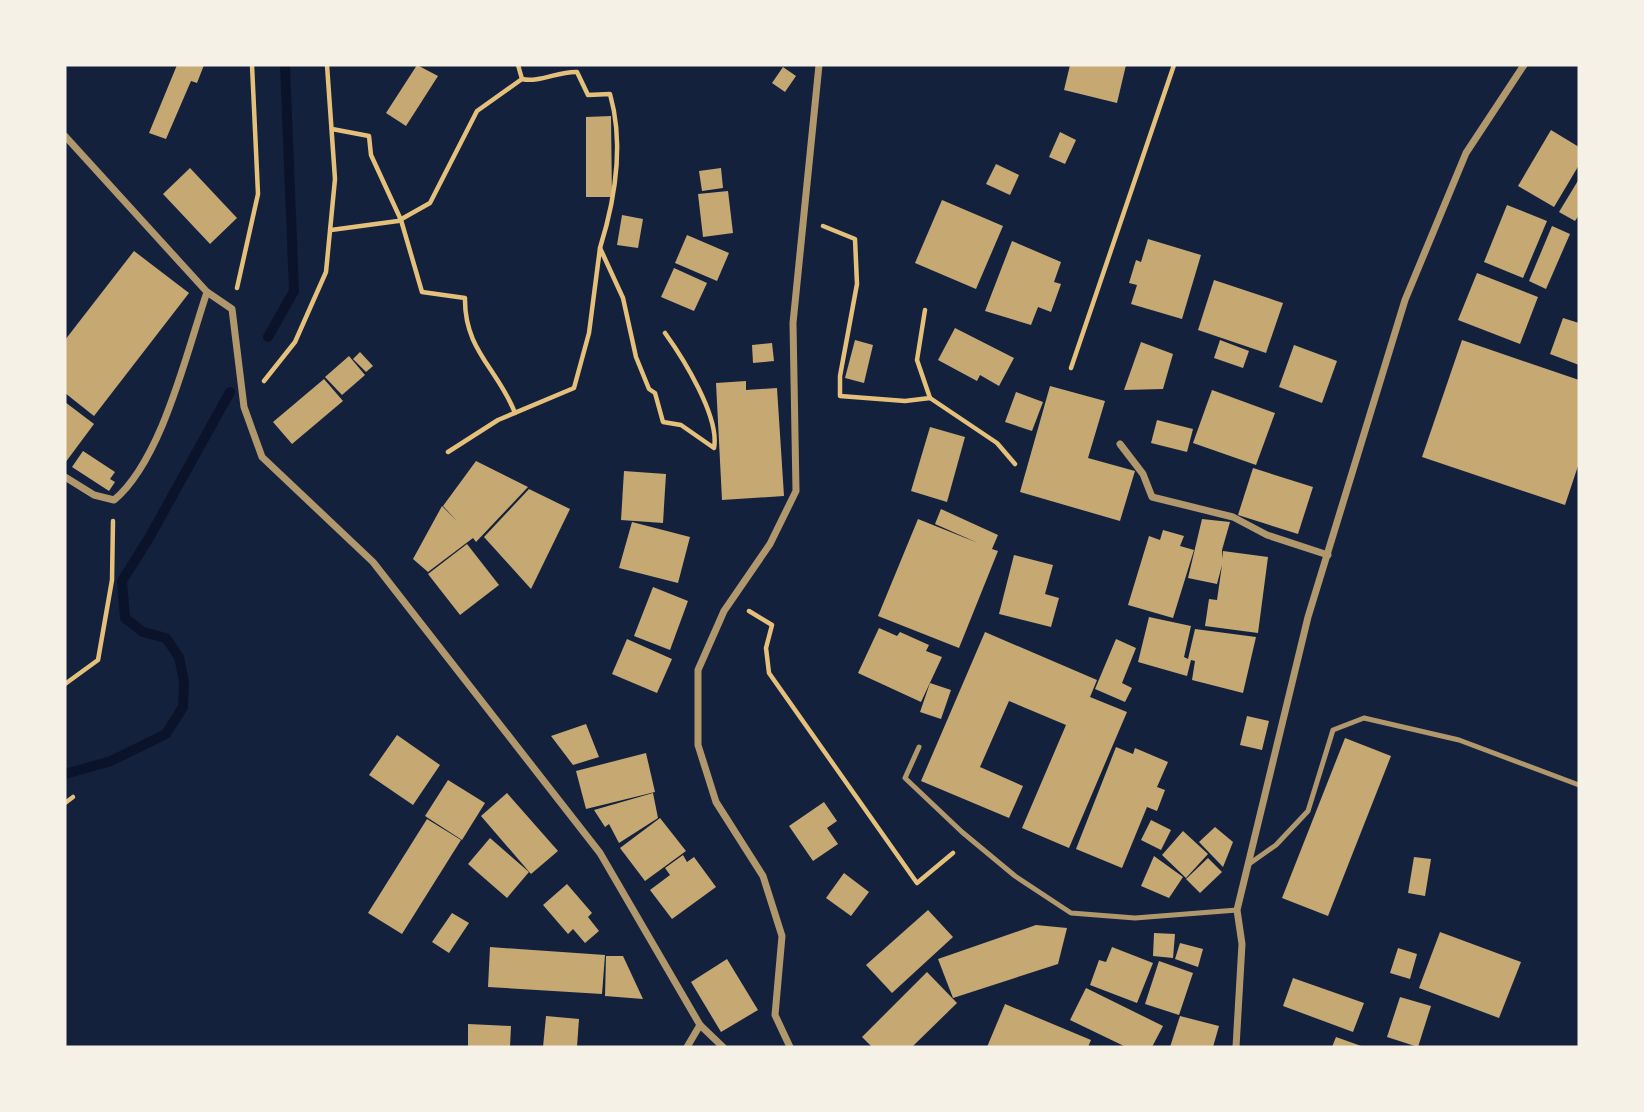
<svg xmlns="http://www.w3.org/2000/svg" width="1644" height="1112" viewBox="0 0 1644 1112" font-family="'Varela Round',sans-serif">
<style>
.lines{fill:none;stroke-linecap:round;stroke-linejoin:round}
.stream{stroke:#0b132b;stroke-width:10}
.building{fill:#c6a872}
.path{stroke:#e5c07b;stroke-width:4.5}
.service{stroke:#b1986c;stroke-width:5}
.minor{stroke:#b1986c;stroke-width:7}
</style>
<rect width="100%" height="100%" fill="#14213d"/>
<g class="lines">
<!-- stream -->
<g class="stream">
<path d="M268,337L294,291L285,65"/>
<path d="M65,774L111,761L166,734L183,707L184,681L179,657L166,638L143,632L125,618L122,581L149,538L230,392"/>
</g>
</g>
<!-- building -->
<g class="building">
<path d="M177,65H204L197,83L191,81L166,139L149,133Z"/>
<path d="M417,65L438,76L406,126L386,113Z"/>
<path d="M1070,65H1126L1117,103L1064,90Z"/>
<path d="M783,67L796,76L785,92L772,83Z"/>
<path d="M611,116L612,197H586V117Z"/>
<path d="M1551,130L1579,147V165L1554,207L1518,186Z"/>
<path d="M1060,132L1076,140L1065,164L1049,157Z"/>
<path d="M996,164L1019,175L1010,195L986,184Z"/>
<path d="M190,168L237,218L210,244L163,194Z"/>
<path d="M721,168L723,188L702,191L699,171Z"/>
<path d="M1579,179V215L1575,221L1559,212Z"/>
<path d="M728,191L733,233L703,237L698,194Z"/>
<path d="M942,200L1003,226L976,289L915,263Z"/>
<path d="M1507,205L1547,221L1523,278L1484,262Z"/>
<path d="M622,215L643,219L638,248L617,245Z"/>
<path d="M1552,226L1570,234L1546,289L1529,281Z"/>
<path d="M687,235L729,253L717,281L675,263Z"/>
<path d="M1148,239L1201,255L1182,319L1131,304L1137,285L1129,283L1136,260L1141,262Z"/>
<path d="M1012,241L1061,262L1054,282L1061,284L1051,312L1038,307L1031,325L985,311Z"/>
<path d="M134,251L189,293L94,416L65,393V340Z"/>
<path d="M674,268L707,283L694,311L661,297Z"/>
<path d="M1477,273L1538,297L1520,344L1458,320Z"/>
<path d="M1214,280L1283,303L1266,353L1198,330Z"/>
<path d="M1563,318L1579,323V365L1550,354Z"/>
<path d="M955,328L1014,358L999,386L980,375L977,381L938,360Z"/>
<path d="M855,340L873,345L864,383L845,378Z"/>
<path d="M1220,340L1249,351L1243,368L1214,358Z"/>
<path d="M1462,340L1579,380V463L1565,505L1422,457Z"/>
<path d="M1141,342L1173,354L1163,389L1124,390Z"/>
<path d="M772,343L774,361L753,363L752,345Z"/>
<path d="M1294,345L1337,361L1322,403L1279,387Z"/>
<path d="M360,352L373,366L366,372L353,359Z"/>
<path d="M349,356L365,375L342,395L325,377Z"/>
<path d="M324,379L343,401L292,444L273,422Z"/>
<path d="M746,381V390L777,388L784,496L722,500L716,383Z"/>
<path d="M1050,386L1105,401L1088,458L1135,471L1120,521L1020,492Z"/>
<path d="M1212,390L1275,413L1256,465L1193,443Z"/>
<path d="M1016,392L1043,402L1032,431L1005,422Z"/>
<path d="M65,402L94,424L65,463Z"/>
<path d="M1157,420L1193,429L1187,452L1151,443Z"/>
<path d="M930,427L965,437L947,502L911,491Z"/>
<path d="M83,451L115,472L110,479L115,482L109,491L72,467Z"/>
<path d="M476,461L528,487L476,542L473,538L428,572L413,559L442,506L457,521L443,506Z"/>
<path d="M1253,468L1313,487L1298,534L1238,515Z"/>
<path d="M624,471L666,474L663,523L621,520Z"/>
<path d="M529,489L570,509L531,589L484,537Z"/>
<path d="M941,509L998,535L992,549L998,551L959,648L878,616L918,519L978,543L935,524Z"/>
<path d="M1202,519L1230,522L1222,550V559L1223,551L1268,557L1258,633L1205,626L1209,599L1217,600L1222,565L1217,584L1188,578Z"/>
<path d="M632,522L690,537L678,583L619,568Z"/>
<path d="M1163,530L1184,536L1180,546L1194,550L1173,618L1128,605L1149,536L1160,540Z"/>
<path d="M467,544L499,585L460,615L428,574Z"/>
<path d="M1014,555L1053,565L1045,594L1059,598L1051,627L999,614Z"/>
<path d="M653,587L688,601L670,650L634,636Z"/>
<path d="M1149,617L1191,626L1184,657L1188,659L1195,629L1256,637L1243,693L1192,680L1195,661L1191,660L1187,676L1138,662Z"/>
<path d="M879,628L897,636L900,632L929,645L926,651L942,657L921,702L858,673Z"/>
<path d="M985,632L1097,680L1090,697L1127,712L1069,848L1022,828L1066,725L1009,701L980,767L1023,786L1009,818L921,781Z"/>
<path d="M627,639L672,659L657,693L612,674Z"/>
<path d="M1116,639L1136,648L1122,683L1132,688L1125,702L1095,689Z"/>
<path d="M930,683L951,690L941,719L920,712Z"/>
<path d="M1247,716L1269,721L1262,750L1240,745Z"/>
<path d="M586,724L599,757L573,765L551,736Z"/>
<path d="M397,735L440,765L413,805L369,775Z"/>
<path d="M1345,738L1391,756L1328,916L1282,898Z"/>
<path d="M1116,747L1133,754L1135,748L1168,762L1157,787L1165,790L1157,811L1147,807L1122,868L1076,849Z"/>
<path d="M646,753L655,792L586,809L576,771Z"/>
<path d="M448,780L485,803L462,840L425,816Z"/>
<path d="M507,793L558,851L531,874L481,816Z"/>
<path d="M653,793L658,818L619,843L609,824L605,827L594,810Z"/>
<path d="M824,802L837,821L827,828L838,844L813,861L789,826Z"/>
<path d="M660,818L686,851L645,881L620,848Z"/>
<path d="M427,819L461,840L402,934L368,913Z"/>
<path d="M1151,820L1171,830L1161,850L1141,840Z"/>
<path d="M1215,827L1233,842L1223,867L1199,842Z"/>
<path d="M1183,831L1208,854L1186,878L1162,855Z"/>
<path d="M490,838L529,872L507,898L468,864Z"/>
<path d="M683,855L687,862L694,857L716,887L672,919L650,890L670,875L665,868Z"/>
<path d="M1154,856L1183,877L1169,898L1141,886Z"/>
<path d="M1414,857L1431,859L1425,896L1408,893Z"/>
<path d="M1208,858L1222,872L1200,893L1186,879Z"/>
<path d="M844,873L869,892L851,916L826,898Z"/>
<path d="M567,884L592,913L588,917L599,931L585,943L573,929L568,934L543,905Z"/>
<path d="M928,910L953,937L892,993L866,965Z"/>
<path d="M452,913L469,923L449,953L432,942Z"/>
<path d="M1036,925L1067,928L1058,964L953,998L938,959Z"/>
<path d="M1440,932L1521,962L1499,1018L1419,988Z"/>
<path d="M1154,933L1175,934L1173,958L1153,956Z"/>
<path d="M1180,943L1203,949L1198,967L1175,959Z"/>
<path d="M490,947L605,955L602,994L488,987Z"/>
<path d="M1112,947L1153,963L1137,1003L1090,985L1099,960L1106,962Z"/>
<path d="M1398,948L1417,954L1410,979L1390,973Z"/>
<path d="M606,956H623L643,999L605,996Z"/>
<path d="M727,959L758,1010L721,1032L691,982Z"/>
<path d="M1159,961L1193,973L1179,1015L1145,1004Z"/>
<path d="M927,972L957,1003L912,1047H872L862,1037Z"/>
<path d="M1293,978L1364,1003L1353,1032L1283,1006Z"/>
<path d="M1086,988L1163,1026L1152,1047H1126L1070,1020Z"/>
<path d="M1400,997L1431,1006L1418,1047L1387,1037Z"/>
<path d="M1005,1004L1091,1040L1088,1047H987Z"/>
<path d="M546,1016L579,1019L577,1047H543Z"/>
<path d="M1180,1016L1219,1026L1213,1047H1170Z"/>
<path d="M468,1024L511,1026L510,1047H468Z"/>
<path d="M1336,1037L1364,1047H1332Z"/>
</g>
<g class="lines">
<!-- path -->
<g class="path">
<path d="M518,65L522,79C539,83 559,71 577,72L588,95L610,94C624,143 615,200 600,248"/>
<path d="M332,129L369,136L371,155L401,220L422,292L465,298C464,350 498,369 515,413"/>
<path d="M823,226L855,239L857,284L840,376V396L905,401L930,398L917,360L925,310"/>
<path d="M331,230L398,221L430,203L477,111L522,79"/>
<path d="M237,288L258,194L252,65"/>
<path d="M1071,368L1174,65"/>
<path d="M264,381L295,342L326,272L335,179L327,65"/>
<path d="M930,398L997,443L1015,464"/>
<path d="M448,452L498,420L574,388L589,333L600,248L623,298L636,357L649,389L655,393L663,422L681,425L714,448C720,417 683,358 665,333"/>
<path d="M749,611L772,625L766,648L769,673L917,883L953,853"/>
<path d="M65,684L98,660L112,580L113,521"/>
<path d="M65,803L73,797"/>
</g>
<!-- service -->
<g class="service">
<path d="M919,747L905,778L962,832L1015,876L1071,913L1135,918L1237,910"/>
<path d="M1249,864L1276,845L1308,811L1333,730L1364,718L1459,740L1579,785"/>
</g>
<!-- minor -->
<g class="minor">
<path d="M65,136L207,292L232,309L244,407L262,457L373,562L600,853L700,1025L723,1047"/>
<path d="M1120,444L1143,474L1152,497L1233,517L1267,535L1328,555"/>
<path d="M65,477L94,495L114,500C162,460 187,351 207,292"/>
<path d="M687,1047L700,1025"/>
<path d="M790,1047L775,1015L782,936L763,876L716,802L698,745V670L724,611L770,544L796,491L793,323L819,65"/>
<path d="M1236,1047L1242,944L1237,910L1308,617L1405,300L1466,153L1524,65"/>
</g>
</g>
<!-- border -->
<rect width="1644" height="1112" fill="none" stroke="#f6f1e7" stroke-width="133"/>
</svg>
